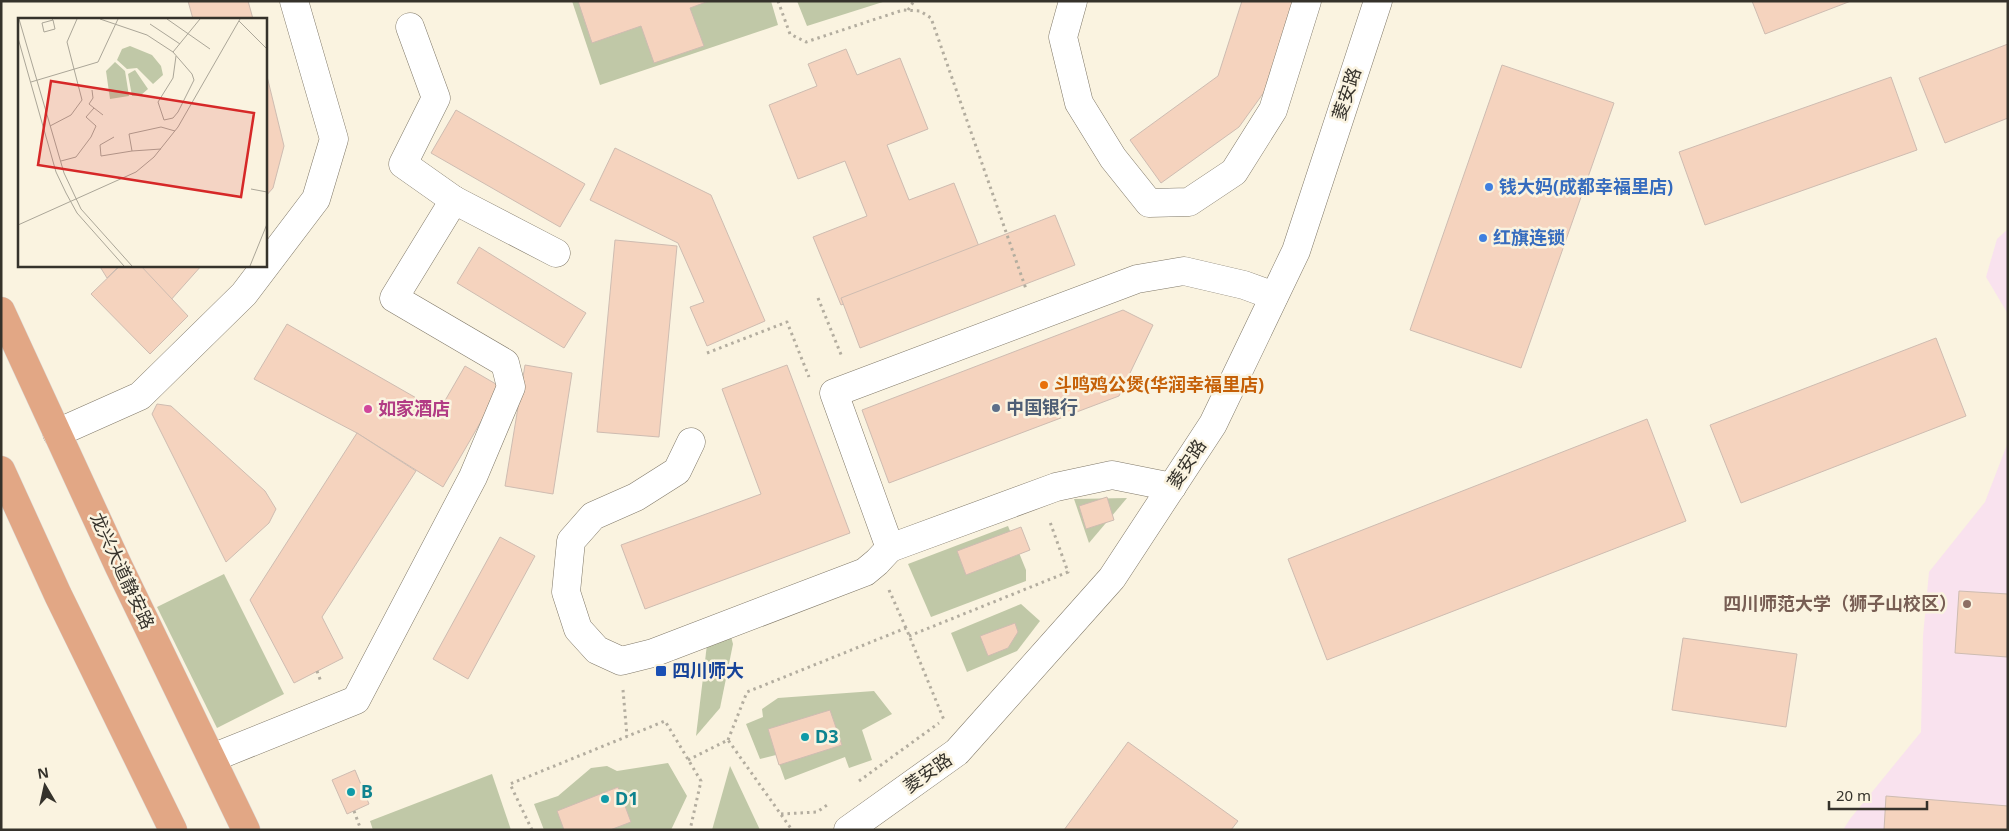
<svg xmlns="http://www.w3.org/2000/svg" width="2009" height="831" viewBox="0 0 2009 831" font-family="'Noto Sans','Noto Sans SC',sans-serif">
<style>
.education{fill:#f9e2ee}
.green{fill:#c0c8a7}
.building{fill:#f5d3be;stroke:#cebcb1}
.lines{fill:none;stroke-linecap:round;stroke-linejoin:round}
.minor-casing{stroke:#807969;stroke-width:29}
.major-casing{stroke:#dbdad9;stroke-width:29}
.path{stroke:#b3ad9f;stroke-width:3;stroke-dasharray:2.5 4;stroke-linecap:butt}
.minor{stroke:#fff;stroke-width:28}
.major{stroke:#e2a785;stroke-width:28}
.shop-dot{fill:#3f7fe0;stroke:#faf3e0;stroke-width:2}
.food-dot{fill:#e8710a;stroke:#faf3e0;stroke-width:2}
.service-dot{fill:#5c6f8a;stroke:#faf3e0;stroke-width:2}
.hotel-dot{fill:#d1479c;stroke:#faf3e0;stroke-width:2}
.education-dot{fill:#8d6e63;stroke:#faf3e0;stroke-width:2}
.transit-dot{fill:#1a4fb4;stroke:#faf3e0;stroke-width:2}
.culture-dot{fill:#0f9aa8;stroke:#faf3e0;stroke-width:2}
.labels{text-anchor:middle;stroke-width:5;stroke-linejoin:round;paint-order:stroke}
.street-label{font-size:18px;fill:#35322b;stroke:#faf3e0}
.shop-label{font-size:18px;font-weight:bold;fill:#366cbe;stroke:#faf3e0;text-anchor:start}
.food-label{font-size:18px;font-weight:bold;fill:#c56008;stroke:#faf3e0;text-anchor:start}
.service-label{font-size:18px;font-weight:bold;fill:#4e5e75;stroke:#faf3e0;text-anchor:start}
.hotel-label{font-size:18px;font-weight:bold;fill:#b23c85;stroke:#faf3e0;text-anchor:start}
.education-label{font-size:18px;font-weight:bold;fill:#785e54;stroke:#faf3e0;text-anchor:end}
.transit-label{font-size:18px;font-weight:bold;fill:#164399;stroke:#faf3e0;text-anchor:start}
.culture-label{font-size:18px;font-weight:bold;fill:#0d838f;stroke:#faf3e0;text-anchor:start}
.inset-road{fill:none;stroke:#aba698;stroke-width:1}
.view{fill:#d62828;fill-opacity:0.15;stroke:#d62828;stroke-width:2.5}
.inset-edge{fill:none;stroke:#35322b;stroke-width:2.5}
</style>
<rect width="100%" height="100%" fill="#faf3e0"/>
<!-- education -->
<g class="education">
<path d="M2008,229V314L1986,277L1997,239Z"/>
<path d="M2008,442V830H1843L1850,819L1921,732L1923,636L1929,572L1985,502Z"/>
</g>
<!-- green -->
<g class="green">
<path d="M572,1H771L778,25L600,85Z"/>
<path d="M797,1H886L807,26Z"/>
<path d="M1127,498L1089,543L1074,499Z"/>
<path d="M1008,526L1026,570V581L931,617L908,564Z"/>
<path d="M224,574L284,694L217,728L157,607Z"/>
<path d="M1021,604L1040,621L1017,651L967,672L951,633Z"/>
<path d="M729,629L733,644L720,708L696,736L708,636Z"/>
<path d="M874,691L892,714L862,730L872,760L849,768L845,757L785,780L776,755L760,759L746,724L763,717L762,709L778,698Z"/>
<path d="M668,763L687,796L671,830H544L534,804L558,796L591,768L607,766L617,771Z"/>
<path d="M730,766L760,830H712Z"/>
<path d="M492,774L511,830H373L370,821Z"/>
</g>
<!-- building -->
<g class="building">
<path d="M188,1H248L253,19H193Z"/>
<path d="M578,1H709L690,8L704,46L654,63L641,26L592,43Z"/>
<path d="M1242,1H1295L1267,88L1239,127L1161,183L1130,140L1218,76Z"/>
<path d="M1752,1H1851L1765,34Z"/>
<path d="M2008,44V118L1945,143L1919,78Z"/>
<path d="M846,49L857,75L900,58L928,129L887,145L909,200L954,183L980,249L938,266L953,303L904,323L890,286L841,305L813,237L867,216L845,161L798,179L769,105L817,86L808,64Z"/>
<path d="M1502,65L1614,103L1521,368L1410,330Z"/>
<path d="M265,68L284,146L273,188L265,197Z"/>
<path d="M1891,77L1917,150L1705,225L1679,152Z"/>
<path d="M456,110L585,184L560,227L431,153Z"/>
<path d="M615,148L711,195L765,321L707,346L690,307L704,302L678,243L590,200Z"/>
<path d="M1055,215L1075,265L860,348L841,298Z"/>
<path d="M615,240L677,246L659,437L597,432Z"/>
<path d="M479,247L586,313L564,348L457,283Z"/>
<path d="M99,265H120L107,278Z"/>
<path d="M121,265H202L161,311L116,270Z"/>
<path d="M121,265H140L188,316L150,354L91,294Z"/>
<path d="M1123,310L1153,325L1119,396L889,483L862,410Z"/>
<path d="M287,324L439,411L465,366L501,387L443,487L357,433L254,379Z"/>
<path d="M1936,338L1966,416L1741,503L1710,425Z"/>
<path d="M525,365L572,373L553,494L505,486Z"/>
<path d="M787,365L850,533L645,609L621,545L761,494L722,389Z"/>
<path d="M157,404L171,406L265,491L276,509L269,523L226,562L152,414Z"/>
<path d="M1647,419L1686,521L1327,660L1288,559Z"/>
<path d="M357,433L416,471L322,617L343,658L294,683L250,600Z"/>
<path d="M1107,497L1114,520L1086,529L1079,506Z"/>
<path d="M1021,527L1030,550L966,575L957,551Z"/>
<path d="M500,537L535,556L468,679L433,659Z"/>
<path d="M1959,591L2008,594L2007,657L1955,653Z"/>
<path d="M1015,623L1018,632L1008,648L988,656L980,636Z"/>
<path d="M1683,638L1797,654L1786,727L1672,710Z"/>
<path d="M830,710L842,745L779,765L768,729Z"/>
<path d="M1128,742L1238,821L1231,830H1064Z"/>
<path d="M355,770L369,804L347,814L332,780Z"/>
<path d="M618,787L631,822L610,830H564L557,811Z"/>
<path d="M1886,796L2008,806V830H1884Z"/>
</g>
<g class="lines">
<!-- minor casing -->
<g class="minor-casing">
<g id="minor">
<path d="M1073,1L1063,37L1079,103L1113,158L1149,203L1189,202L1234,172L1273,110L1307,1"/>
<path d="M410,27L436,98L403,164L454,200"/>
<path d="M57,433L140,396L244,294L316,199L334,139L294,1"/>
<path d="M691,442L677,471L636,497L593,516L571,541L566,592L578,629L597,650L621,661L653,653L865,572L877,562L890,548"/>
<path d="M1172,487L1112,475L1056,487L890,548L834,393L1137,279L1184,271L1244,285L1274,296"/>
<path d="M212,758L356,700L473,477L511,387L505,363L394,298L454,200L556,253"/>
<path d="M848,830L957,752L1112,578L1213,424L1296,251L1378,1"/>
</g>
</g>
<!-- major casing -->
<g class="major-casing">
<g id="major">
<path d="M1,311L119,567L246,830"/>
<path d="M1,470L58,595L173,830"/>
</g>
</g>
<!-- path -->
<g class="path">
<path d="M778,1L790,34L806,42L903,10L920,11L931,18L1026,289"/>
<path d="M908,10L914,1"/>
<path d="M818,298L842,357"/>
<path d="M707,353L787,322L809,377"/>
<path d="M889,590L906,628"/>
<path d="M909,636L1068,572L1050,522"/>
<path d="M317,671L321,682"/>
<path d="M623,690L627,736"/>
<path d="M728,740L747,692L906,628L944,720"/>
<path d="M688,760L728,740L792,830"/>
<path d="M859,781L939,723"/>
<path d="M354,811L361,830"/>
<path d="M781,814L817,812L830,803"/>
<path d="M532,830L510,784L665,721L701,781L690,830"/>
</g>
<!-- minor -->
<use href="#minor" class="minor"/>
<!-- major -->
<use href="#major" class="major"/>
</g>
<!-- markers -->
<g class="shop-dot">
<circle cx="1489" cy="187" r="5"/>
<circle cx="1483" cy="238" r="5"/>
</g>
<circle class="food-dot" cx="1044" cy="385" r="5"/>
<circle class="service-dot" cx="996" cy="408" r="5"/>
<circle class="hotel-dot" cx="368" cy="409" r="5"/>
<circle class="education-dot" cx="1967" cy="604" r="5"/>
<rect class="transit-dot" x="655" y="665" width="12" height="12" rx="2.5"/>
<g class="culture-dot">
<circle cx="805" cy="737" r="5"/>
<circle cx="351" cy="792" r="5"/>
<circle cx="605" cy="799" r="5"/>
</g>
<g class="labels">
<!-- street labels -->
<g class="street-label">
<text transform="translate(1347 94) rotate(-72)" y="6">菱安路</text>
<text transform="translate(1187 464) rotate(-57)" y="6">菱安路</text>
<text transform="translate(122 571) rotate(65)" y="6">龙兴大道静安路</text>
<text transform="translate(928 773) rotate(-35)" y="6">菱安路</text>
</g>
<!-- shop labels -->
<g class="shop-label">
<text x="1499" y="193">钱大妈(成都幸福里店)</text>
<text x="1493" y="244">红旗连锁</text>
</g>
<!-- food labels -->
<g class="food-label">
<text x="1054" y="391">斗鸣鸡公煲(华润幸福里店)</text>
</g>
<!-- service labels -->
<g class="service-label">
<text x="1006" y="414">中国银行</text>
</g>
<!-- hotel labels -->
<g class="hotel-label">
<text x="378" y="415">如家酒店</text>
</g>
<!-- education labels -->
<g class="education-label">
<text x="1957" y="610">四川师范大学（狮子山校区）</text>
</g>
<!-- transit labels -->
<g class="transit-label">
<text x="672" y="677">四川师大</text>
</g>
<!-- culture labels -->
<g class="culture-label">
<text x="815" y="743">D3</text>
<text x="361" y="798">B</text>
<text x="615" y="805">D1</text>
</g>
</g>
<!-- overview -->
<g transform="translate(18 18)">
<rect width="249" height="249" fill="#faf3e0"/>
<path d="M112,28L134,37L143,48L145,57L135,66L119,50L109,51L99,42L104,31ZM97,44L107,53L111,78L92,81L88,53ZM117,52L130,71L123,77L114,78L110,56Z" fill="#c0c8a7"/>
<path class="inset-road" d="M1,1L46,155L63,191L114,248M34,1L35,2L37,11L26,14L24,5L35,2M82,1L129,17L155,34L182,1M149,1L192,31M221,3L249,31M132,6L162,26M0,20L38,154L48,175L59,195L106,248M155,34L174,56L176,62L160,94L155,100L146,102L140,84L155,60L158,38M13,64L80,44L100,1M74,72L75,80L71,86L76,90M32,108L53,97L64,82L49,24L59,1M96,119L82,127L83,138L114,133M143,131L114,133L111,116L143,109L157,113M43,143L58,139L73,119L78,108L68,99L76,90L85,97M233,171L249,174M0,207L118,154L136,139L160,109L222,1M232,248L249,206"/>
<path class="view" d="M33,63L236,95L223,179L20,147Z"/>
<rect width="249" height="249" class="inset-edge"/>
</g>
<!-- border -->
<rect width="2009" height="831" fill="none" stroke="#35322b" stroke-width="5"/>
<!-- north arrow -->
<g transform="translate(45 786) rotate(351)" stroke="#faf3e0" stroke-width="4" paint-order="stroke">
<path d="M0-4L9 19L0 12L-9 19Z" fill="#35322b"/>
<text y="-8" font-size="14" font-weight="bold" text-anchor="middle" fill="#35322b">N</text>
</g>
<!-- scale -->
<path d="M1829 801v8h98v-8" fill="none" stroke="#35322b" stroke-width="2.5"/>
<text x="1836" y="801" font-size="15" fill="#35322b" stroke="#faf3e0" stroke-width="4" paint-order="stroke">20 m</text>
</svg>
